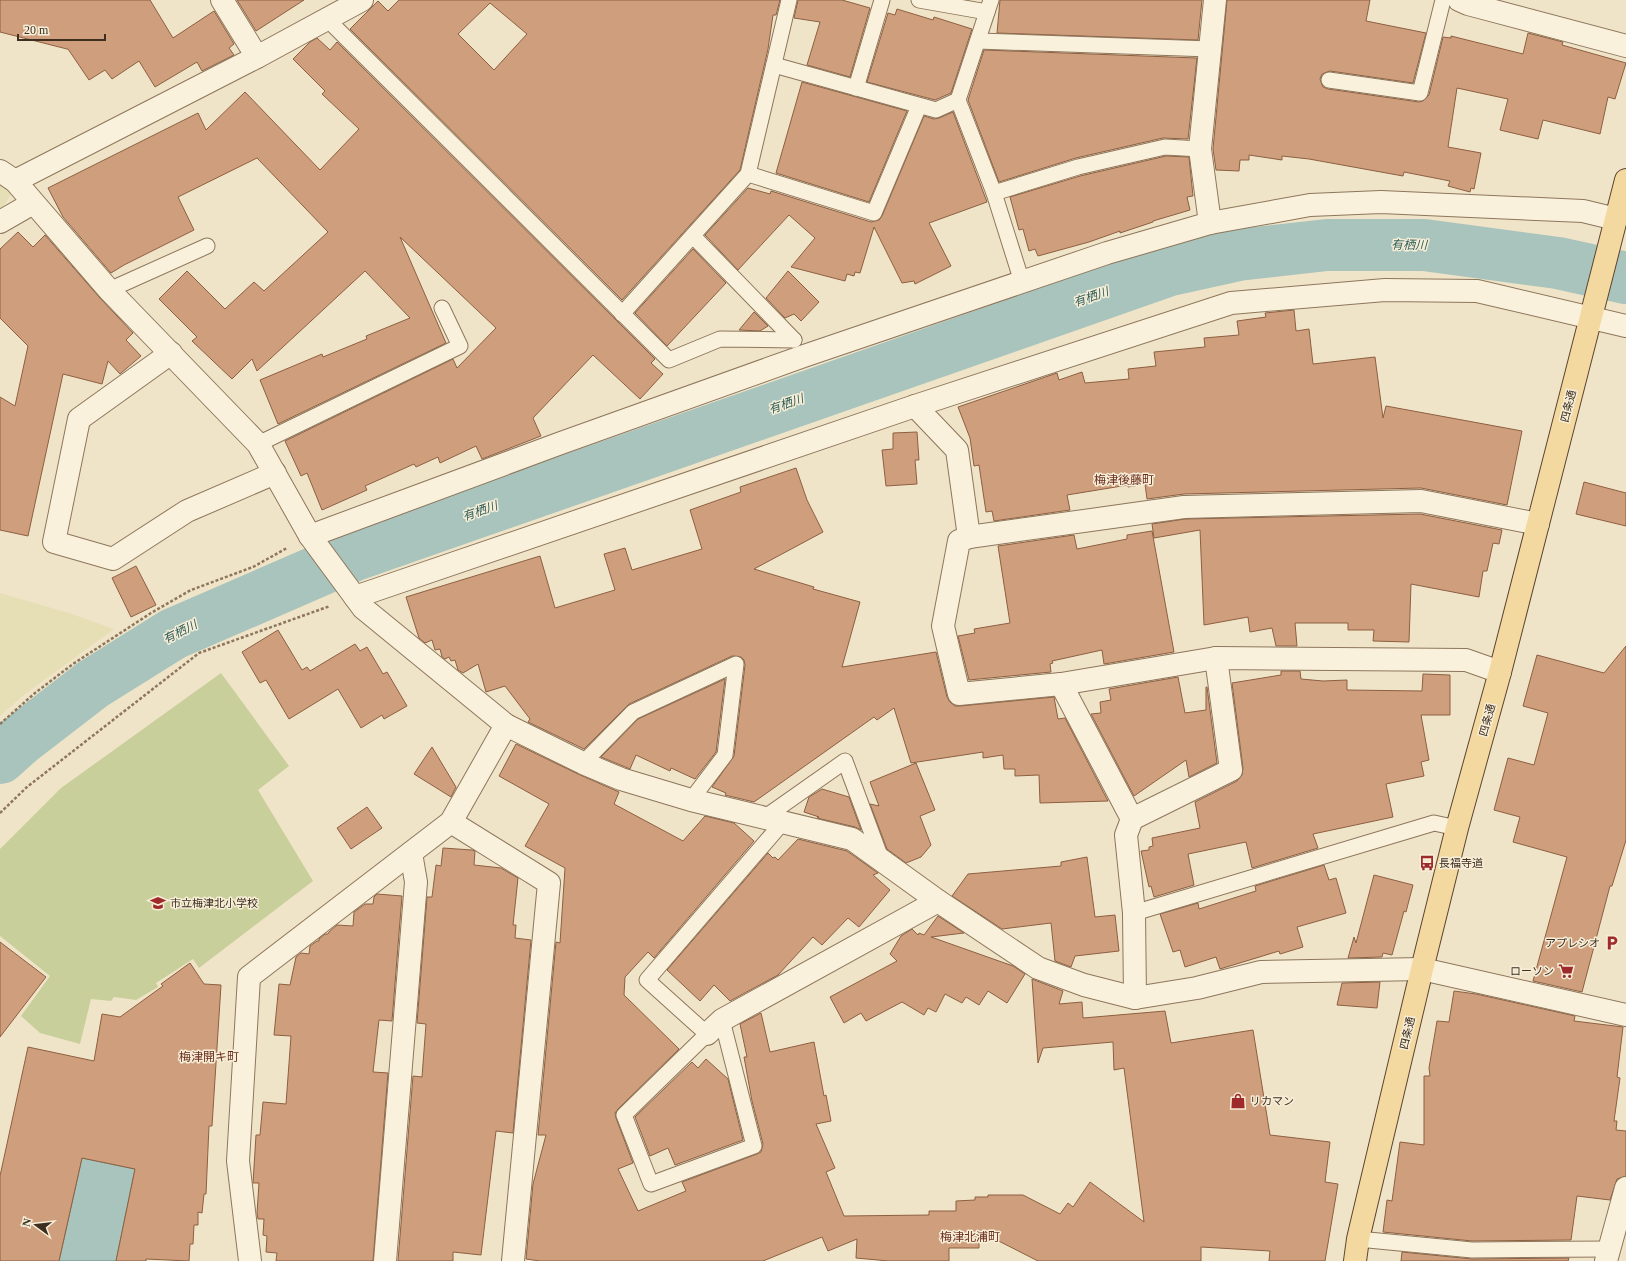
<svg xmlns="http://www.w3.org/2000/svg" width="1626" height="1261" viewBox="0 0 1626 1261" font-family="'Times New Roman','Noto Sans JP',serif">
<style>
.farmland{fill:#e6deb5}
.green{fill:#c9cf9b}
.water{fill:#a9c4bc;stroke:#6f938a}
.lines{fill:none;stroke-linecap:round;stroke-linejoin:round}
.river{stroke:#a9c4bc;stroke-width:52}
.building{fill:#cf9f7d;stroke:#8d5f41;fill-rule:evenodd}
.service-casing{stroke:#8d765c;stroke-width:17}
.minor-casing{stroke:#8d765c;stroke-width:24}
.primary-casing{stroke:#5b4430;stroke-width:24}
.path{stroke:#8d765c;stroke-width:2.5;stroke-dasharray:3 2;stroke-linecap:butt}
.service{stroke:#faf1dc;stroke-width:15}
.minor{stroke:#faf1dc;stroke-width:22}
.primary{stroke:#f3d9a0;stroke-width:22}
.labels{text-anchor:middle;stroke-width:3;stroke-linejoin:round;paint-order:stroke}
.street-label{font-size:11px;fill:#3d2e20;stroke:#f7eed8}
.poi-label{font-size:11px;fill:#3d2e20;stroke:#f7eed8;text-anchor:start}
.water-label{font-size:12px;font-style:italic;fill:#2f5d5a;stroke:#f7eed8}
.neighbourhood-label{font-size:12px;fill:#6b2e1e;stroke:#f7eed8}
</style>
<rect width="100%" height="100%" fill="#f0e4c8"/>
<!-- farmland -->
<g class="farmland">
<path d="M0,181L13,190L0,212Z"/>
<path d="M0,593L69,613L114,629L25,694L0,716Z"/>
</g>
<!-- green -->
<path class="green" d="M221,673L289,766L258,790L313,881L199,968L193,959L156,983L158,987L136,1000L114,997L111,1001L91,999L80,1044L40,1033L21,1016L50,976L0,936V849L61,788Z"/>
<!-- water -->
<path class="water" d="M82,1158L135,1169L116,1261H59Z"/>
<g class="lines">
<!-- river -->
<path class="river" d="M0,758L19,741L93,684L173,634L355,555L1170,270L1238,255L1327,245H1424L1558,263L1626,278"/>
</g>
<!-- building -->
<g class="building">
<path d="M0,0H150L173,38L214,11L234,44L229,48L234,55L202,71L197,62L155,87L139,61L112,79L105,70L89,80L68,49H67L0,32Z"/>
<path d="M237,0H304L256,31Z"/>
<path d="M399,0H780L776,15H773L768,49L740,170L622,300L350,29L378,1L388,11ZM490,3L527,34L494,70L458,34Z"/>
<path d="M798,0H842L870,8L850,77L807,65L820,22L794,18Z"/>
<path d="M1000,0H1202L1198,40L997,33Z"/>
<path d="M1227,0H1370L1366,21L1426,33L1413,83L1330,71L1322,74L1320,79L1323,87L1328,89L1419,102L1423,101L1429,95L1443,37L1451,38V36L1523,54L1528,33L1563,42L1562,45L1626,63L1615,99L1608,97L1600,134L1543,120L1538,139L1500,130L1508,99L1457,88L1448,147L1481,153L1474,189L1471,188L1470,192L1448,186L1450,181L1404,172L1403,176L1309,159L1282,156V160L1249,155V160H1240L1239,171L1216,170L1213,149Z"/>
<path d="M897,9L933,20L934,17L972,29L951,93L935,100L867,82L888,13L895,15Z"/>
<path d="M317,38L330,50L337,42L655,359L651,363L663,374L640,399L593,355L533,418L541,436L482,459L476,446L440,463L438,457L416,467L414,464L365,486L367,490L322,510L307,473L301,476L285,441L453,359L457,368L496,328L400,237L446,343L278,424L260,380L322,354L323,357L367,339L366,336L410,318L365,271L257,371L252,359L232,379L192,341L197,337L159,299L187,271L225,309L254,282L264,291L328,232L257,158L178,197L194,230L124,265L111,273L63,217L48,188L198,113L206,130L245,92L320,170L359,129L322,94L325,91L293,59L310,42Z"/>
<path d="M984,50L1197,58L1188,139L1163,138L1076,158L999,182L968,100Z"/>
<path d="M802,82L907,111L869,202L776,173Z"/>
<path d="M953,112L987,202L929,223L951,266L915,284L914,281L902,283L874,227L860,273L855,272L854,276L847,274L845,281L791,267L815,238L789,215L738,270L705,235L748,188L770,194L771,191L871,222L879,220L882,216L924,116L934,119L939,118Z"/>
<path d="M1166,156L1189,157L1193,196L1187,197L1190,210L1153,221V222L1120,233V231L1089,242L1038,256L1035,249L1029,251L1023,229L1019,230L1010,197L1080,176Z"/>
<path d="M18,232L33,247L45,235L100,298L133,333L126,340L141,356L120,374L108,361L102,384L63,374L28,536L0,530V397L15,406L28,346L0,318V249Z"/>
<path d="M693,249L726,283L667,346L635,313Z"/>
<path d="M788,271L819,302L801,321L794,314L785,318L766,298Z"/>
<path d="M1294,310L1296,331L1309,329L1313,364L1375,357L1383,418L1386,406L1522,431L1507,505L1421,488L1184,494L1147,499L1145,484L1128,487V485L1067,495L1070,510L994,521L992,511L986,512L979,465L974,466L970,438L958,407L1057,373L1059,380L1082,372L1085,383L1129,379L1128,369L1156,366L1154,352L1205,347L1204,338L1239,335L1237,321L1266,317L1265,313Z"/>
<path d="M754,312L768,326L760,331L739,330Z"/>
<path d="M917,432L919,460H915L917,484L886,486L882,450L893,449V433Z"/>
<path d="M796,468L807,500L823,532L754,569L814,587L813,589L860,602L842,667L936,652L947,697L950,702L955,706H960L1054,697L1058,719L1065,718L1108,801L1040,803L1039,775L1015,776V769H1004L1003,755L983,758V752L911,763L894,708L877,720L874,717L754,802L725,795L726,793L712,787L734,756L745,665L744,660L741,657L732,656L629,704L584,749L528,722L530,719L505,686L486,692L478,664L463,673L458,670L455,660L451,661L449,657L445,659L442,657L440,649L435,650L432,640L425,643L419,638L406,597L540,556L555,608L615,590L604,554L625,548L632,570L702,549L690,510L741,492L740,487Z"/>
<path d="M1584,482L1626,493V526L1576,514Z"/>
<path d="M1420,514L1502,530L1499,544L1493,543L1487,571H1483L1479,597L1411,584L1409,642L1373,641L1374,630H1348V623H1295L1297,646H1276L1272,628L1250,632L1248,617L1204,625L1200,530L1154,538L1152,524L1185,519Z"/>
<path d="M1152,531L1174,652L1104,664L1102,650L1052,661L1053,663L1050,664L1051,672L969,680L958,636L975,633L974,629L1010,623L998,546L1074,535L1077,549L1127,539V535Z"/>
<path d="M136,566L156,605L131,617L112,578Z"/>
<path d="M278,630L302,670L307,667L310,671L355,644L360,651L367,647L383,674L387,672L407,706L384,719L382,715L361,728L338,689L289,719L266,680L260,683L242,652Z"/>
<path d="M1626,646V840L1612,886H1610L1582,992L1533,981L1567,857L1513,842L1520,817L1494,810L1508,758L1534,765L1548,713L1523,706L1537,655L1604,673Z"/>
<path d="M1281,671H1300L1301,679L1323,681L1347,680V690L1422,691L1423,674L1450,675V715H1421L1429,760L1421,762L1424,776L1386,784L1393,817L1313,834L1318,848L1252,868L1246,842L1188,854L1194,885L1154,897L1151,886L1149,887L1141,851L1149,850V847L1153,846L1152,838L1200,828L1195,802L1237,781L1242,775L1243,768L1232,683L1281,675Z"/>
<path d="M1178,677L1185,713L1206,710V687H1207L1217,763L1189,777L1186,760L1134,796L1091,714L1101,713L1100,702L1111,700L1109,689Z"/>
<path d="M725,679L716,752L695,779L671,768L670,771L636,755L630,769L601,757L638,719Z"/>
<path d="M516,744L578,774L619,792L614,804L683,841L705,816L734,823L754,841L654,958L648,952L625,977L624,995L679,1049L618,1109L615,1113L616,1118L633,1163L618,1169L638,1211L686,1191L682,1182L757,1154L761,1152L763,1144L752,1101L744,1057H747L740,1024L761,1013L770,1052L814,1042L824,1096L826,1095L831,1121L816,1124L835,1168L826,1172L844,1216L929,1215V1211H956V1201L975,1200V1197H988V1195H1023L1060,1214L1068,1203L1073,1207L1090,1182L1144,1222L1124,1068L1114,1070L1113,1042L1043,1048L1038,1063L1032,979L1063,991L1059,1004L1082,1002L1083,1018L1165,1011L1171,1043L1253,1030L1270,1135L1330,1142L1325,1182L1338,1184L1325,1261H1269L1270,1251L1201,1247V1261H1038L979,1231V1248H949V1261H889L856,1258L857,1239L828,1251L822,1237L763,1261H540L526,1259L533,1184L546,1135H538L556,942L560,943L565,868L525,846L549,804L499,776Z"/>
<path d="M432,747L456,787L451,797L414,774Z"/>
<path d="M916,763L935,810L920,816L931,845L921,857L906,863L887,849L870,804L879,806L870,782Z"/>
<path d="M822,789L849,797L861,830L855,827L817,818L819,817L804,812L809,797Z"/>
<path d="M367,807L382,828L351,849L337,828Z"/>
<path d="M798,839L847,851L878,873L873,875L890,890L859,927L848,918L822,945L813,937L778,975L730,1001L714,985L700,1001L667,970L768,853L773,858L775,857L778,860Z"/>
<path d="M443,848L472,850L475,851L474,865L501,868L518,878L513,925H516L515,938L531,940L513,1133L496,1131L481,1255L453,1252V1261H398L413,1076L422,1077L426,1024L417,1023L427,897H432L436,865L441,866Z"/>
<path d="M1087,857L1095,917L1115,915L1119,951L1075,956L1071,967L1055,961L1051,923L1002,929L952,896L968,874L1061,866V862Z"/>
<path d="M1324,865L1329,880L1336,878L1346,913L1297,927L1303,947L1280,954L1279,951L1220,969L1216,957L1185,967L1180,950L1173,952L1160,914L1198,903L1199,909L1256,891L1255,886Z"/>
<path d="M1374,875L1413,885L1406,912L1404,911L1392,955L1383,953L1382,957L1348,958L1354,937L1356,943Z"/>
<path d="M377,894L402,896L392,1021L379,1020L373,1072L388,1073L373,1261H276L277,1253L266,1252L267,1236L263,1235L264,1219H258L257,1213L259,1183H253L256,1135H260L263,1102L286,1104L291,1036L274,1035L279,984L290,985L296,957L301,953L309,954L310,946L317,941H319V939L325,934H328L329,932L337,925L353,926L354,912L365,904H373L374,897Z"/>
<path d="M938,916L964,933L931,937L1013,966L1025,974L1007,1003L988,991L979,1005L966,997L962,1003L945,994L936,1012L928,1008L924,1015L902,1002L866,1021L861,1013L844,1023L830,997L897,961L890,954L901,936L912,929L918,935L919,933L924,935Z"/>
<path d="M0,942L46,977L0,1037Z"/>
<path d="M190,963L204,984L221,985L212,1126H209L206,1194H204L202,1213L198,1212V1225H194L193,1244H190L189,1261L146,1259V1261H116L135,1169L82,1158L59,1261H0V1176L28,1047L94,1061L102,1014L120,1017L163,986L161,984Z"/>
<path d="M1380,982L1377,1008L1337,1005L1342,983Z"/>
<path d="M1454,991L1476,994L1575,1016L1574,1021L1623,1027L1617,1077L1620,1078L1614,1121H1617L1616,1130L1626,1131V1176L1617,1179L1610,1200L1577,1196L1571,1240L1472,1241L1383,1232L1387,1200L1392,1201L1400,1142L1424,1145V1076H1430L1429,1068L1437,1021L1449,1022Z"/>
<path d="M706,1059L728,1079L743,1140L675,1165L668,1148L650,1156L635,1117L692,1062L698,1068Z"/>
<path d="M1402,1252L1472,1259L1569,1258L1568,1261H1401Z"/>
</g>
<g class="lines">
<!-- service casing -->
<g class="service-casing">
<g id="service">
<path d="M919,0L987,12"/>
<path d="M327,19L669,360L720,339L794,340"/>
<path d="M978,41L1210,49"/>
<path d="M774,65L936,110L958,100L991,0"/>
<path d="M1329,80L1420,93L1443,0"/>
<path d="M856,88L882,0"/>
<path d="M958,100L994,193L1022,282"/>
<path d="M748,174L874,213L919,106"/>
<path d="M994,193L1078,167L1165,147L1200,149"/>
<path d="M693,236L794,340"/>
<path d="M109,290L207,246"/>
<path d="M622,314L748,174L789,0"/>
<path d="M258,444L460,346L442,308"/>
<path d="M583,763L633,712L736,664L725,755L691,800"/>
<path d="M764,818L845,761L882,861"/>
<path d="M1134,913L1434,823L1457,828"/>
<path d="M722,1020L754,1146L651,1184L624,1115L707,1034L647,980L783,822"/>
<path d="M1358,1239L1472,1250L1609,1249"/>
</g>
</g>
<!-- minor casing -->
<g class="minor-casing">
<g id="minor">
<path d="M222,0L257,57"/>
<path d="M1459,0L1468,4L1626,46"/>
<path d="M0,171L15,181L109,290L258,444L310,536L363,608L506,725L583,763L621,779L691,800L852,839L938,901L1038,968L1084,985L1135,998L1197,988L1261,972L1422,969L1626,1015"/>
<path d="M15,181L257,57L362,0"/>
<path d="M0,222L33,203"/>
<path d="M1210,223L1200,149L1215,0"/>
<path d="M171,353L79,419L54,542L113,559L187,511L275,473"/>
<path d="M915,406L957,450L969,537"/>
<path d="M310,536L561,443L804,356L1107,253L1210,223L1310,205L1381,202L1583,211L1616,219"/>
<path d="M355,597L915,406L1231,303L1385,290L1477,291L1626,326"/>
<path d="M1500,672L1466,660L1216,658L1061,684L959,694L943,626L959,541L969,537L1184,507L1421,501L1538,524"/>
<path d="M1061,684L1132,819L1126,835L1134,913L1135,998"/>
<path d="M1132,819L1231,770L1216,658"/>
<path d="M451,822L549,883L513,1261"/>
<path d="M707,1034L722,1020L938,901"/>
<path d="M250,1261L238,1161L249,977L451,822L506,725"/>
<path d="M385,1261L416,882L411,853"/>
<path d="M1606,1261L1626,1188"/>
</g>
</g>
<!-- primary casing -->
<g class="primary-casing">
<path id="primary" d="M1355,1261L1358,1239L1422,969L1457,828L1500,672L1626,180"/>
</g>
<!-- path -->
<g class="path">
<path d="M0,724L35,693L73,664L151,613L191,590L253,567L287,548"/>
<path d="M0,813L27,787L199,653L330,606"/>
</g>
<!-- service -->
<use href="#service" class="service"/>
<!-- minor -->
<use href="#minor" class="minor"/>
<!-- primary -->
<use href="#primary" class="primary"/>
</g>
<!-- icons -->
<defs>
<g id="bus-bare" transform="scale(1.2)"><path d="M-5-6H5V4H4V6H2V4H-2V6H-4V4H-5ZM-3.5-4V0h7V-4ZM-3.5 1.2v1.5H-2V1.2ZM2 1.2v1.5H3.5V1.2Z" fill="#9e2a2b" stroke="#f7eed8" stroke-width="2.5" paint-order="stroke"/></g>
<g id="school-bare" transform="scale(1.2)"><path d="M0-5L7-2L0 1L-7-2ZM-4 1L0 2.5L4 1V4Q0 6-4 4Z" fill="#9e2a2b" stroke="#f7eed8" stroke-width="2.5" paint-order="stroke"/></g>
<g id="parking-bare" transform="scale(1.2)"><path d="M-3.5-5.5H1a3.5 3.5 0 0 1 0 7H-1V5.5H-3.5ZM-1-3.4V-.6H.8a1.4 1.4 0 0 0 0-2.8Z" fill="#9e2a2b" stroke="#f7eed8" stroke-width="2.5" paint-order="stroke"/></g>
<g id="supermarket-bare" transform="scale(1.2)"><path d="M-6-5.5h2.5l.6 2H6L4.5 2H-2.5L-4.4-4H-6ZM-1.5 3.2a1.3 1.3 0 1 0 .1 0ZM3 3.2a1.3 1.3 0 1 0 .1 0Z" fill="#9e2a2b" stroke="#f7eed8" stroke-width="2.5" paint-order="stroke"/></g>
<g id="shop-bare" transform="scale(1.2)"><path d="M-5-2.5h2.3a2.7 3.5 0 0 1 5.4 0H5L5.5 6h-11ZM-1.5-2.5h3a1.5 2.3 0 0 0-3 0Z" fill="#9e2a2b" stroke="#f7eed8" stroke-width="2.5" paint-order="stroke"/></g>
</defs>
<g fill-rule="evenodd">
<use href="#bus-bare" x="1427" y="863"/>
<use href="#school-bare" x="158" y="903"/>
<use href="#parking-bare" x="1612" y="943"/>
<use href="#supermarket-bare" x="1566" y="971"/>
<use href="#shop-bare" x="1238" y="1101"/>
</g>
<g class="labels">
<!-- street labels -->
<g class="street-label">
<text transform="translate(1568 406) rotate(-76)" y="4">四条通</text>
<text transform="translate(1487 720) rotate(-75)" y="4">四条通</text>
<text transform="translate(1407 1033) rotate(-77)" y="4">四条通</text>
</g>
<!-- poi labels -->
<g class="poi-label">
<text x="1439" y="867">長福寺道</text>
<text x="170" y="907">市立梅津北小学校</text>
<text x="1600" y="947" text-anchor="end">アプレシオ</text>
<text x="1554" y="975" text-anchor="end">ローソン</text>
<text x="1250" y="1105">リカマン</text>
</g>
<!-- water labels -->
<g class="water-label">
<text transform="translate(1409 245) rotate(1)" y="4">有栖川</text>
<text transform="translate(1091 297) rotate(-19)" y="4">有栖川</text>
<text transform="translate(786 404) rotate(-19)" y="4">有栖川</text>
<text transform="translate(480 511) rotate(-19)" y="4">有栖川</text>
<text transform="translate(180 632) rotate(-27)" y="4">有栖川</text>
</g>
<!-- neighbourhood labels -->
<g class="neighbourhood-label">
<text x="1124" y="484">梅津後藤町</text>
<text x="209" y="1061">梅津開キ町</text>
<text x="970" y="1241">梅津北浦町</text>
</g>
</g>
<!-- north arrow -->
<g transform="translate(36 1225) rotate(285)" stroke="#f7eed8" stroke-width="3" paint-order="stroke">
<path d="M0-3L7 15L0 10L-7 15Z" fill="#3d2e20"/>
<text y="-6" font-size="11" font-weight="bold" text-anchor="middle" fill="#3d2e20">N</text>
</g>
<!-- scale -->
<path d="M18 34v6h87v-6" fill="none" stroke="#3d2e20" stroke-width="2"/>
<text x="24" y="34" font-size="12" fill="#3d2e20" stroke="#f7eed8" stroke-width="3" paint-order="stroke">20 m</text>
</svg>
